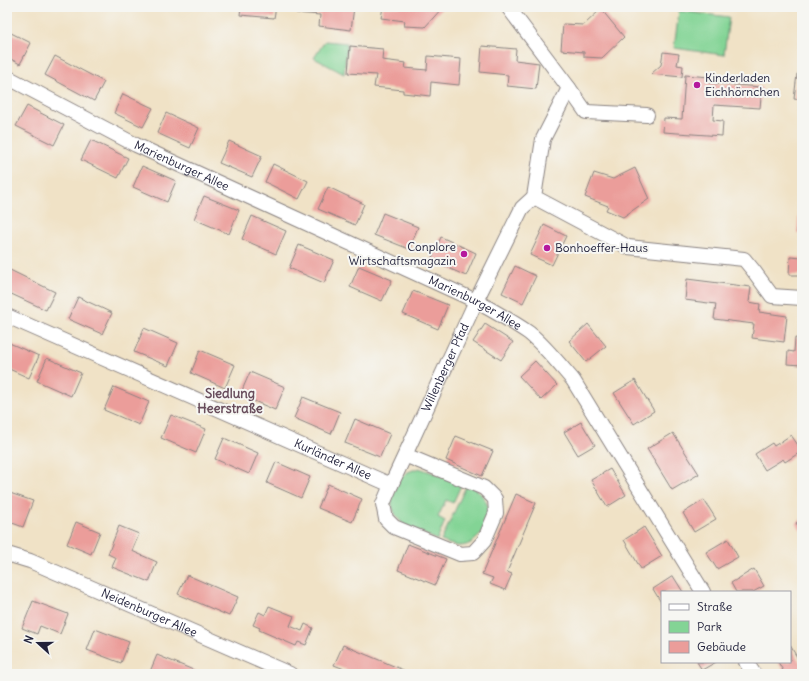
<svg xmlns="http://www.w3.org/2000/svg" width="809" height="681" viewBox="0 0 809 681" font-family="Delius,sans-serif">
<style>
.green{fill:#83d495;stroke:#527b68}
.building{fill:#eb9d9a}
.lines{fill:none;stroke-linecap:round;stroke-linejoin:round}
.minor-casing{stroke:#898280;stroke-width:16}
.minor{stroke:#fff;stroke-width:14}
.poi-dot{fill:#b5179e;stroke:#f6f6f2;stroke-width:1.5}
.labels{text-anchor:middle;stroke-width:4;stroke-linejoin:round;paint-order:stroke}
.poi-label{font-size:12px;fill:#22223b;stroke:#f6f6f2;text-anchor:start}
.street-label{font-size:12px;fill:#22223b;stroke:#f6f6f2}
.neighbourhood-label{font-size:13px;font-weight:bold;fill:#684d5c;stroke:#f6f6f2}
</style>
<rect width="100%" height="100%" fill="#f6f6f2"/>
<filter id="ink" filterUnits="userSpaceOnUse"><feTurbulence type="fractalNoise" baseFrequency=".025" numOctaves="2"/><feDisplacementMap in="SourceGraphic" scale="8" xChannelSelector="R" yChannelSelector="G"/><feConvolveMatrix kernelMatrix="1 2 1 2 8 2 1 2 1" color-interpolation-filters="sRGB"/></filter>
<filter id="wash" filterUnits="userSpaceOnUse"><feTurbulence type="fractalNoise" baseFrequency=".012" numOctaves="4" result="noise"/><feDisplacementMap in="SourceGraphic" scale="16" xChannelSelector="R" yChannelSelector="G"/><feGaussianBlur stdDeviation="0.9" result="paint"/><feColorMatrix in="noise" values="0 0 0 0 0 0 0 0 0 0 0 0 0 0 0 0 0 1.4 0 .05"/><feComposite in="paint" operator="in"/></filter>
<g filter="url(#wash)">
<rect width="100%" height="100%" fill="#f0e2c6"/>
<!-- green -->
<g class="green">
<path d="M679,11L729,17L724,55L674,48Z"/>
<path d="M325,41L347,43L344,74L314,58Z"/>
<path d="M419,468L462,483L453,503L446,500L438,517L445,521L437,540L403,524L396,516L392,506V500L399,479L408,472Z"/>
<path d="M467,484C484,491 494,510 487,527C485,531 481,534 478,537C473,542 468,546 459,546C454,546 447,543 441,541Z"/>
</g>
<g id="blocks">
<!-- building -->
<g class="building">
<path d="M241,7H276L274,18L240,15Z"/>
<path d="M287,7H354L351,30L319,26L320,15L296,13L297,9L287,8Z"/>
<path d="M383,7H443L425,27L404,26L405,21L381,18Z"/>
<path d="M601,9L624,37L602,58L584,57V52L561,50L563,24L584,25Z"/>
<path d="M7,31L31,43L20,64L7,57Z"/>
<path d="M350,46L383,49L382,60L406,63L405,68L427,70L428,56L461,59L459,85L431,82L430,96L403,93V90L374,87L376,75L348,73Z"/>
<path d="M482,46L516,49L515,60L539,63L536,89L507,86L508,75L480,72Z"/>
<path d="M663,52L679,54L677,65L683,66L682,77L651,74L661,65Z"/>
<path d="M55,56L104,82L94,101L45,75Z"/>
<path d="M797,74H802V100L794,99Z"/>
<path d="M685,75L710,77L709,83L762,87L760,108L714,105L713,120L723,121L722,136L663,132L664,118L682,119Z"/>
<path d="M123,94L153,108L143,127L114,113Z"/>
<path d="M27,106L64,125L54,145L16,126Z"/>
<path d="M166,113L199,128L190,148L157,133Z"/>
<path d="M91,140L128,158L118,178L81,160Z"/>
<path d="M229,141L262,156L252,177L219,163Z"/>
<path d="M273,164L308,181L299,199L265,182Z"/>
<path d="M142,166L176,181L167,202L133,187Z"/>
<path d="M635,168L649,199L623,217L606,210L608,206L585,197L594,173L613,179Z"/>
<path d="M801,186H802V233H797Z"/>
<path d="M328,187L364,204L355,225L318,209Z"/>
<path d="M204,196L239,210L229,234L194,219Z"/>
<path d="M383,213L418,227L409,249L374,235Z"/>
<path d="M252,216L286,231L276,254L242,239Z"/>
<path d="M544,225L566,236L552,265L530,255Z"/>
<path d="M441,237L476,253L466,276L431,260Z"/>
<path d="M299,245L334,260L324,283L289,268Z"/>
<path d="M790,257L802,258V275H789Z"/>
<path d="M359,266L392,280L382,301L350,287Z"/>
<path d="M515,266L536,276L523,303L502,293Z"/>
<path d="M10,270L55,292L46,310L7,292V277Z"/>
<path d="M687,279L751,287L749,302L760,304L759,312L787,316L784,342L752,338L754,324L714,319L716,304L685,300Z"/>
<path d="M413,291L448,305L438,329L403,314Z"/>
<path d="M78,297L112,313L102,334L68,319Z"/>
<path d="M485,324L513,342L501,360L473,342Z"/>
<path d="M588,324L606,346L586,362L569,341Z"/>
<path d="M144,328L178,343L168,366L134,352Z"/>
<path d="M795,338L802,339V365L787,364L788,351L794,352Z"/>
<path d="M7,342L39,356L29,378L7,368Z"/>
<path d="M200,350L235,365L225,388L191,373Z"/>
<path d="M47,358L81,373L71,396L37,381Z"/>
<path d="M535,361L557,385L541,400L519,376Z"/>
<path d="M250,372L285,387L275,410L240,395Z"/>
<path d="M635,380L654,411L634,424L614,393Z"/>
<path d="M114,387L149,402L139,425L104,410Z"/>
<path d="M303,397L340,412L331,434L294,418Z"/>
<path d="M171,415L206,429L196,453L161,438Z"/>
<path d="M355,419L390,434L380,457L345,443Z"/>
<path d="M581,422L595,445L578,455L564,432Z"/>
<path d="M673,433L699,474L672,490L647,449Z"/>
<path d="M791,435L802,451L785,462L783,459L765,470L755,454L772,443L774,446Z"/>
<path d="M456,436L493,451L482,476L446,460Z"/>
<path d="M224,438L258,453L249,474L215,459Z"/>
<path d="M276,462L310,477L301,498L267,483Z"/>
<path d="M610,469L626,495L607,507L591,480Z"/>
<path d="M328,484L362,499L352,522L318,508Z"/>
<path d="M7,492L33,501L23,527L7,521Z"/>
<path d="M516,494L536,503L507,572L512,574L505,590L490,584L493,578L482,574Z"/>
<path d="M704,500L716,519L694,532L683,513Z"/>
<path d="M802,519V532L796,523Z"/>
<path d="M76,522L100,532L91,554L67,544Z"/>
<path d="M119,526L139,534L132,551L157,562L149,582L112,567L116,558L108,554Z"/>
<path d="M644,527L662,556L641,569L624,540Z"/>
<path d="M728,539L738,557L717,569L706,552Z"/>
<path d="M408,544L446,559L435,585L398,570Z"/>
<path d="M754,569L764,586L753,592H736L731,583Z"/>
<path d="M187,575L238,597L229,616L178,594Z"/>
<path d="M673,576L683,592H662V604L653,589Z"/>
<path d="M33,601L68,614L60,634L40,626L37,634L22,628Z"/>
<path d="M269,606L294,616L290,626L302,631L305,624L313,628L306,645L298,642L296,646L259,630L260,628L253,625L259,612L265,615Z"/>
<path d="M95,629L129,642L121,663L87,650Z"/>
<path d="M343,645L413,674H357L334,665Z"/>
<path d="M790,645L802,666V668L791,674H785L778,662H790Z"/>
<path d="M157,655L203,674H149Z"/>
<path d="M697,662H716L702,670Z"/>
</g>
</g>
</g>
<g filter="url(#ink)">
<use href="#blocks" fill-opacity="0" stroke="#898280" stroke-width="1"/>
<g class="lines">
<!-- minor casing -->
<g class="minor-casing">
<g id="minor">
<path d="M508,7L569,88L543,139L534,197L628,247L744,259L753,270L772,296L802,298"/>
<path id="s1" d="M7,77L136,145L476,301C493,311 512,321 529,333C544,345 560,365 573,380L703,592"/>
<path d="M569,88L586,112L647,115"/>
<path id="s2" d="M7,316L391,485"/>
<path id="s3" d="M405,455L484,488L495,499L496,513L484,541L473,553L460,554L394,527L386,519L383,504L391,485L405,455L476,301L522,208L534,197"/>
<path id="s4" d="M7,554L30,561L290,674"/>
<path d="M746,662L754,674"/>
</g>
</g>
<!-- minor -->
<use href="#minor" class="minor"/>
</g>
</g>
<!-- markers -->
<g class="poi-dot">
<circle cx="697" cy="85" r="4"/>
<circle cx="547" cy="248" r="4"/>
<circle cx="464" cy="254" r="4"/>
</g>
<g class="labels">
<!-- poi labels -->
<g class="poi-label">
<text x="705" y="82">Kinderladen<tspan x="705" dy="14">Eichhörnchen</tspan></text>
<text x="456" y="251" text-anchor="end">Conplore<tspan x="456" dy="14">Wirtschaftsmagazin</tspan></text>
<text x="555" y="252">Bonhoeffer-Haus</text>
</g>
<!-- street labels -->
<g class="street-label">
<text dy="4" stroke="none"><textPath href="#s1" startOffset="196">Marienburger Allee</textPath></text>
<text dy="4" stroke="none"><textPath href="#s1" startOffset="520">Marienburger Allee</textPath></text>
<text dy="4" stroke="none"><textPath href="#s3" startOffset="423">Willenberger Pfad</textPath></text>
<text dy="4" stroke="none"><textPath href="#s2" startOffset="356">Kurländer Allee</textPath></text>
<text dy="4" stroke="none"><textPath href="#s4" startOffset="154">Neidenburger Allee</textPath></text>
</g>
<!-- neighbourhood labels -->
<g class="neighbourhood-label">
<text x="230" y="398">Siedlung<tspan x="230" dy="15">Heerstraße</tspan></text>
</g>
</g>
<!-- margin -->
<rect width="809" height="681" fill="none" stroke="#f6f6f2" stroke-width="24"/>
<!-- legend -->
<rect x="661" y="591" width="130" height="72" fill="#f6f6f2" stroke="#a1a1a9"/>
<rect x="669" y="604" width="20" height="6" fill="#ffffff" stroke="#a1a1a9"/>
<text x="697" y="611" font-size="12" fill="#22223b">Straße</text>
<rect x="669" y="621" width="20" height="12" fill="#83d495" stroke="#a1a1a9"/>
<text x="697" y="631" font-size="12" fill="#22223b">Park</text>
<rect x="669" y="641" width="20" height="12" fill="#eb9d9a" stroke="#a1a1a9"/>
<text x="697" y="651" font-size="12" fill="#22223b">Gebäude</text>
<!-- north arrow -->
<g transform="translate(38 643) rotate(291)" stroke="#f6f6f2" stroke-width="3" paint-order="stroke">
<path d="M0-3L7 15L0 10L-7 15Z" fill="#22223b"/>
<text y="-6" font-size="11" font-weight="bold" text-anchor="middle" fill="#22223b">N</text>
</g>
</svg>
